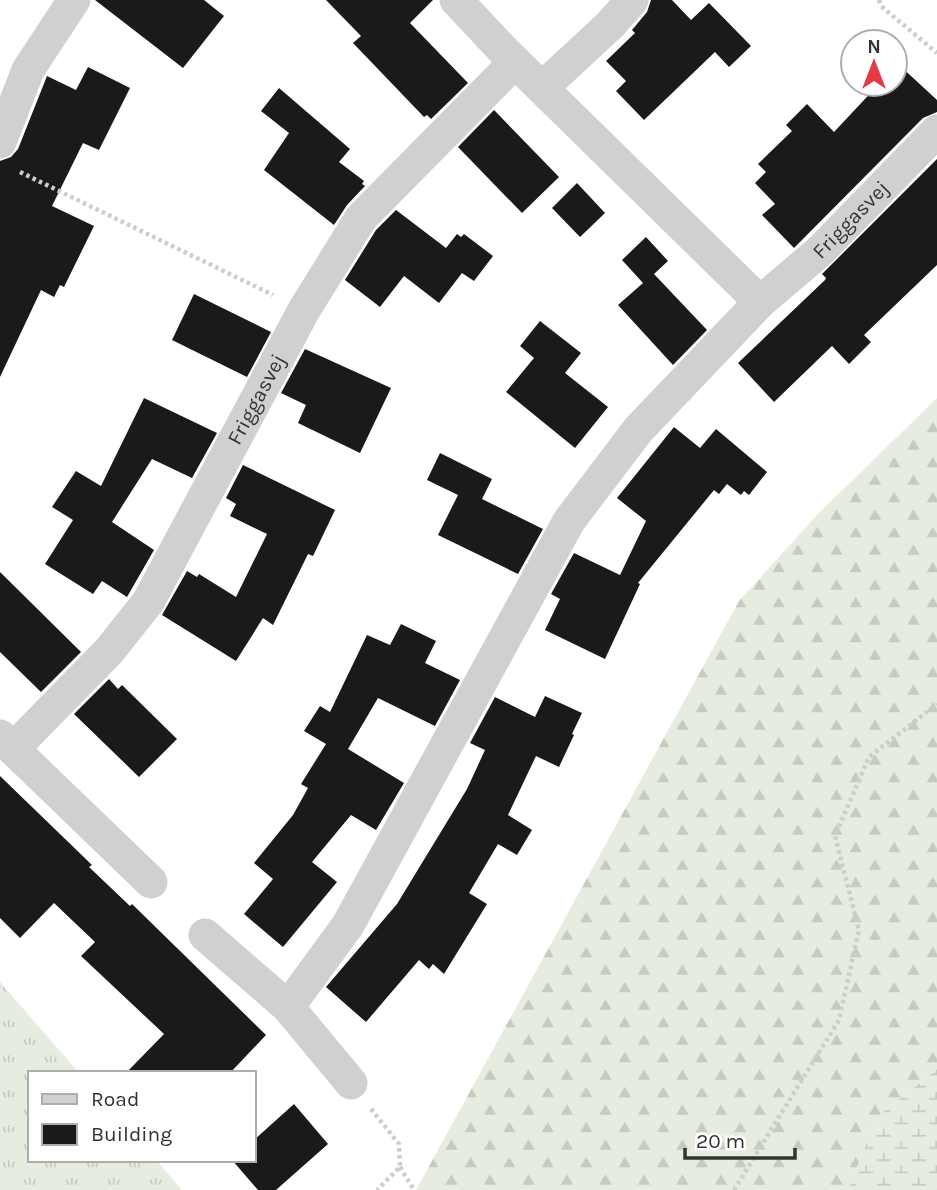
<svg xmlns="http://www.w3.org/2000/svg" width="937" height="1190" viewBox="0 0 937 1190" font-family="Karla,sans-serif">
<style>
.grass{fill:url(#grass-tufts)}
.forest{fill:url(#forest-firs)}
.wetland{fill:url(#wetland-marsh)}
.building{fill:#1a1a1a}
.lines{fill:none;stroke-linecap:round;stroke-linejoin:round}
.path{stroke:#cdcdcd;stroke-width:4.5;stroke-dasharray:3.5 3.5;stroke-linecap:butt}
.minor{stroke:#d0d0d0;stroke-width:33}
.labels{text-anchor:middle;stroke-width:7;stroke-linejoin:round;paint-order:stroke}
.street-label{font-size:21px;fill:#333;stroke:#fff}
</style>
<defs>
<pattern id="grass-tufts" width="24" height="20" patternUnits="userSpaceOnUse" patternTransform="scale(1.75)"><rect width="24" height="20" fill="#e6ecdf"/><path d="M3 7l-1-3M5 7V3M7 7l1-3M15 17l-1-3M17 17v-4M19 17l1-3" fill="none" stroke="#c6cbc0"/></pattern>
<pattern id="forest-firs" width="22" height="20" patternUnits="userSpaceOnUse" patternTransform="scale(1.75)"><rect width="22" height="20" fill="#e6ecdf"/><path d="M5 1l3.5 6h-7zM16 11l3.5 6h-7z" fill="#c6cbc0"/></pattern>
<pattern id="wetland-marsh" width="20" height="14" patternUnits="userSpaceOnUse" patternTransform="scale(1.75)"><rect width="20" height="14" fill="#e6ecdf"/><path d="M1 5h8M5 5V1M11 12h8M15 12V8" fill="none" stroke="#c6cbc0"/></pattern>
</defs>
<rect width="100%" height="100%" fill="#fff"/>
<!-- grass -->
<path class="grass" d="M0,982L79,1073H30V1160H156L182,1190H0Z"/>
<!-- forest -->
<path class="forest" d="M937,398V1069L877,1117L848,1190H416L739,601L818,514Z"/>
<!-- wetland -->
<path class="wetland" d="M937,1069V1190H848L877,1117Z"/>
<!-- building -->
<g class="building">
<path d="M95,0H204L224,16L183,68Z"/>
<path d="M326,0H433L410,23L468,83L431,119L427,115L424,117L353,43L361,36Z"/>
<path d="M651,0H672L691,20L709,3L751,46L729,67L715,52L644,120L616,91L626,81L606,61L635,33L632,30L647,12Z"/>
<path d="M898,64L937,100V112L923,118L794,248L762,215L775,204L755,183L766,172L758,164L792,131L786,125L807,104L834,132L879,84H895V67Z"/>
<path d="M88,67L130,88L99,150L83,143L52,206L94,226L64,287L60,285L54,297L41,290L0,377V161L11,157L18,149L47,76L76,90Z"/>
<path d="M279,88L350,149L339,162L364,181L362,184L365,186L347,205L334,225L264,170L289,133L261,111Z"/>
<path d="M494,110L559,177L522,213L458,147Z"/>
<path d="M937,159V265L864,335L871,342L849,364L832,346L774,402L738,363L825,280L826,278L822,274Z"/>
<path d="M577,183L605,213L580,237L552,208Z"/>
<path d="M396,210L446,248L457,234L461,237L464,234L493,256L474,281L462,273L439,303L404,276L380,307L345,280L376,230Z"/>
<path d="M646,237L668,261L654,274L707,330L673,365L618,305L643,283L622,260Z"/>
<path d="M194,294L271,332L247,377L172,340Z"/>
<path d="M540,321L581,353L565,373L608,407L575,448L506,392L534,358L520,346Z"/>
<path d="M305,349L391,388L360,453L298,423L306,405L281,393Z"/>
<path d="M144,398L217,433L192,478L152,459L112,522L154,550L127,597L102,581L93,594L45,564L73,520L52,507L76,471L101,486Z"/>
<path d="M674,427L700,448L716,429L767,472L749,495L744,491L741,495L727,484L719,494L714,490L638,583L640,584L605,659L545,630L560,599L551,594L574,553L620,575L646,521L617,498Z"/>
<path d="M440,453L492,479L482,499L543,529L518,574L438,535L458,495L427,480Z"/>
<path d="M243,465L335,510L313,556L308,554L273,625L263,618L236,661L162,615L187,571L197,577L199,574L236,597L267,534L230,516L236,504L226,498Z"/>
<path d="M0,572L81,652L41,692L0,652Z"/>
<path d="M401,624L436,641L425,663L460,680L435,726L378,698L348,749L404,783L376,830L351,815L312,862L337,882L283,947L244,914L273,879L254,863L293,815L308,788L301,784L326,744L304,731L320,706L330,712L367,635L390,645Z"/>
<path d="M109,679L118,689L122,685L177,739L139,777L74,714Z"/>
<path d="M545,696L582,713L572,734L574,735L559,767L536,756L508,815L532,830L517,855L498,844L469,893L487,904L444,974L433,964L429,969L419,960L366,1022L326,987L397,904L467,789L485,750L470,743L495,697L535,717Z"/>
<path d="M0,776L92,865L89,867L130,906L132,904L266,1035L230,1073H126L164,1034L81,956L95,942L54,903L20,938L0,918Z"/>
<path d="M294,1104L328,1144L276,1190H258L232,1160H254V1140Z"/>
</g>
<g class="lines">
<!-- path -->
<g class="path">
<path d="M879,0L881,6L937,53"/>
<path d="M20,172L273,295"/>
<path d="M371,1109L399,1144L400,1167L377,1190"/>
<path d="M400,1167L414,1190"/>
<path d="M734,1190L839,1020L859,930L835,836L869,757L937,704"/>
</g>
<!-- minor -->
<g class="minor">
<path id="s1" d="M456,0L503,50L760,302L819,252L937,131"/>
<path d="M542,88L610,25L632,0"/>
<path d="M0,142L28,70L74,0"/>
<path id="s2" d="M0,736L13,749L109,651L148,602L304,310L361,218L515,62"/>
<path d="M13,749L151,882"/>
<path d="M205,935L288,1007L348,925L569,521L638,430L760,302"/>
<path d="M288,1007L351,1083"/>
</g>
</g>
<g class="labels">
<!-- street labels -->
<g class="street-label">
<text dy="7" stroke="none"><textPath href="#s1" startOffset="551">Friggasvej</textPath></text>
<text dy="7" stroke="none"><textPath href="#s2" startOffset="448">Friggasvej</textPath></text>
</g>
</g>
<!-- legend -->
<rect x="28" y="1071" width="228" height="91" fill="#ffffff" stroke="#adadad" stroke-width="2"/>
<rect x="42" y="1094" width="35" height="10" fill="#d0d0d0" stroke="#adadad" stroke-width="2"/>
<text x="91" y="1106" font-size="21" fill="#333333">Road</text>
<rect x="42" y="1124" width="35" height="21" fill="#1a1a1a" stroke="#adadad" stroke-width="2"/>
<text x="91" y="1141" font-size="21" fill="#333333">Building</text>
<!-- north arrow -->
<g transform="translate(874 63)"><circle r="33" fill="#ffffff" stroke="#adadad" stroke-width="2"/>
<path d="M0-5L12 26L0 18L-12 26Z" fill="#e63946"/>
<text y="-10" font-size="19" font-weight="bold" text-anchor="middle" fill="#333333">N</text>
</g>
<!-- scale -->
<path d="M685 1148v10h110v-10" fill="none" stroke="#333333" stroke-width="3.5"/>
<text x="696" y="1148" font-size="21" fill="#333333" stroke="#ffffff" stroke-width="5" paint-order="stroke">20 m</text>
</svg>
